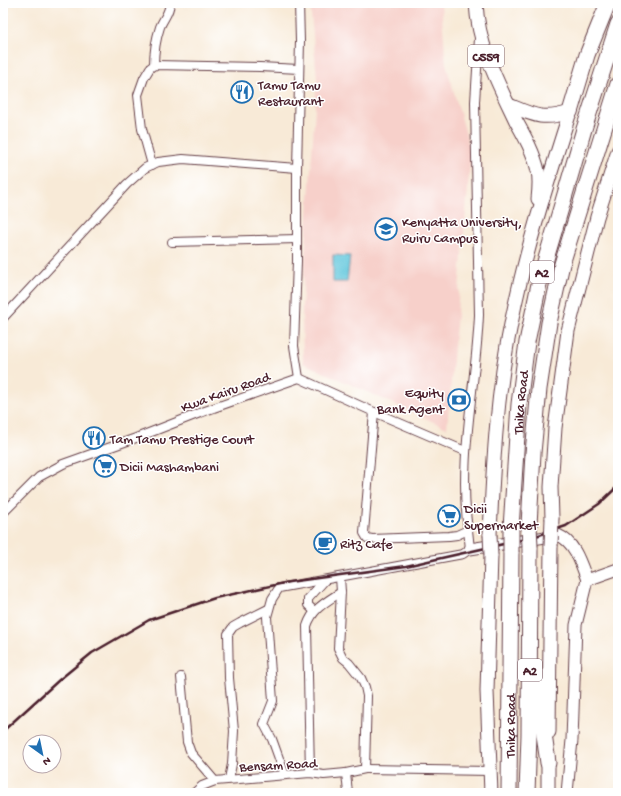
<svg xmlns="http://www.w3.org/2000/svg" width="621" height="796" viewBox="0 0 621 796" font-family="'Gochi Hand',sans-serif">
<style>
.built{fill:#f7d0ca}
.water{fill:#5fc6dc;stroke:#547284}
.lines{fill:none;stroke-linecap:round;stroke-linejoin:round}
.street-casing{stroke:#643d45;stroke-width:10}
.secondary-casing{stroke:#643d45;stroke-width:13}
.primary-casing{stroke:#643d45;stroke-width:15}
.highway-casing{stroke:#643d45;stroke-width:17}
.street{stroke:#fff;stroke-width:8}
.secondary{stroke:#fff;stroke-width:11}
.primary{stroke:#fff;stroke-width:13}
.highway{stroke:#fff;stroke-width:15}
.rail{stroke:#4a1f2b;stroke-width:2.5}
.primary-bridge-casing{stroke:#643d45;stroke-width:15;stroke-linecap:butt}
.highway-bridge-casing{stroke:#643d45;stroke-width:17;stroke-linecap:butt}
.primary-bridge{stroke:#fff;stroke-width:13}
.highway-bridge{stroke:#fff;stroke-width:15}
.labels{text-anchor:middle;stroke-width:3;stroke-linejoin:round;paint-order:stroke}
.shield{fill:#fff;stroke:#80626b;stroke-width:1}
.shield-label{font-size:13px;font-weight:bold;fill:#4a1f2b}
.poi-label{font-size:14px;fill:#4a1f2b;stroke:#fff;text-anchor:start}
.street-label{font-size:14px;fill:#4a1f2b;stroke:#fff}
</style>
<rect width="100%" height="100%" fill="#fff"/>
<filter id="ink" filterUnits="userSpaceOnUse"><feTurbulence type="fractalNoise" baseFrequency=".025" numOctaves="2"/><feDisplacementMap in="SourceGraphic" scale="8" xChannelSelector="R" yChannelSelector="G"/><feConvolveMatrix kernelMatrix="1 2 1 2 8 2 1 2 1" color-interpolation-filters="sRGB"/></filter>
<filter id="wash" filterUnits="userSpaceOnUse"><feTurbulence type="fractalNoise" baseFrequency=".012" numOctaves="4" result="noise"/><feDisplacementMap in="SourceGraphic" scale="16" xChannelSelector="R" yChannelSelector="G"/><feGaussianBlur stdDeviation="0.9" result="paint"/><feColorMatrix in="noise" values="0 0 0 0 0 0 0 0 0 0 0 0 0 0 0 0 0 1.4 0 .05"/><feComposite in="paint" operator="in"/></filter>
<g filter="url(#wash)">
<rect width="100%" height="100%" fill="#f8ead7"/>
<!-- built -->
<path class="built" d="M310,3H441L446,64L471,152L447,428L303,363L302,306L317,78Z"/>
<!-- water -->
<path class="water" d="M333,255L350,256L347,282H333Z"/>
</g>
<g filter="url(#ink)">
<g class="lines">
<!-- street casing -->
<g class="street-casing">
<g id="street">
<path d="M299,3L300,41L297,168V261L294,346L299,378"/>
<path d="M154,65C154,52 156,39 160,27C164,17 169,14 170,3"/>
<path d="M152,165L142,129L138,95L144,78L150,68L154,65L260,67L299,69"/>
<path d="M172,242L297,239"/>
<path d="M3,318L127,184L145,168L158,162L183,159L297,168"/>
<path d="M374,412L364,533L367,538L372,539L449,536L457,535L468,530C458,458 476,386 479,315L475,102L479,38"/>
<path d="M3,513L39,477L63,464L136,438L205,411L299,378L374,412L465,451"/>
<path d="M340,577L341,592L338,648L343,658L349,663L361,678L365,687L367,696L365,769L346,773"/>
<path d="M314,611L308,605V599L325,580"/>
<path d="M181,677L187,742L191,753L215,781"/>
<path d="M365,769L491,771"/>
<path d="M310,773L307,626C313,608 326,602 341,592"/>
<path d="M285,775L272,739L264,724L273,701L267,617L272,599L279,588L463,554L470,549L468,530"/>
<path d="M229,779L232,764L234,731L229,678L228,634L233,627L240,623L268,609"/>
<path d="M194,793L202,786L215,781L310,773L324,775L346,773L348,793"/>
</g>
</g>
<!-- secondary casing -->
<g class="secondary-casing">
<g id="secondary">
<path d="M470,549L558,535C575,542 581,564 587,580"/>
<path d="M567,793L572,740L576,625L587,580L618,569"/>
</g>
</g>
<!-- primary casing -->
<g class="primary-casing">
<g id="primary">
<path d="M476,3C478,46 498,83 516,121C525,137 534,153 538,171C540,180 539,190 538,199"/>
<path d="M509,105C533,115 543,121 570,112"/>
<path d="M552,518L551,487L555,428L568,331L597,217L618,151"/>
<path d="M490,535C493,463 497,390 512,319C526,249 548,181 570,112"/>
<path d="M549,732L551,546"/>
<path d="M548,754V793"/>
<path d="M491,793L487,691L491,555"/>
</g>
</g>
<!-- highway casing -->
<g class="highway-casing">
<g id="highway">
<path d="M570,112L587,55L608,3"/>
<path d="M529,525L533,453L539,389L549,323L562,264L618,84"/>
<path id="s1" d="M511,528L519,404L527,342L540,279L561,208L584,129L618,24"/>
<path d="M537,684L548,763"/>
<path id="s2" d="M509,793L511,552"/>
<path d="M527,793L529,735L530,547"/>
</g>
</g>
<!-- street -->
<use href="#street" class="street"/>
<!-- secondary -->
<use href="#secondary" class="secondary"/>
<!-- primary -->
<use href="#primary" class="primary"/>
<!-- highway -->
<use href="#highway" class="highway"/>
<!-- rail -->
<path class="rail" d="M3,731L59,680L92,653L149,620L215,598L289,582L406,566L530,538L566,526L599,504L618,486"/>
<!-- primary-bridge casing -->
<g class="primary-bridge-casing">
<g id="primary-bridge">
<path d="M490,535L491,555"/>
<path d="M551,546L552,518"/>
</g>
</g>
<!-- highway-bridge casing -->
<g class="highway-bridge-casing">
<g id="highway-bridge">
<path d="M529,525L530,547"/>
<path d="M511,552V528"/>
</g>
</g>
<!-- primary-bridge -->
<use href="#primary-bridge" class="primary-bridge"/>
<!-- highway-bridge -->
<use href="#highway-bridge" class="highway-bridge"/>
</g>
</g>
<!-- icons -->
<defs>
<g id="restaurant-ring" transform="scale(1.15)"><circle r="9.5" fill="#fff" stroke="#1f6fb2" stroke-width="1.5"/><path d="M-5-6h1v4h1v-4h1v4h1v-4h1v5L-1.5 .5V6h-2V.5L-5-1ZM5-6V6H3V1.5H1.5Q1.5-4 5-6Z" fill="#1f6fb2"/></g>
<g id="university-ring" transform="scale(1.15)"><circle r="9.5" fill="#fff" stroke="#1f6fb2" stroke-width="1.5"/><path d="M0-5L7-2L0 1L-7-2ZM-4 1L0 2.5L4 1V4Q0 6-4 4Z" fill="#1f6fb2"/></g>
<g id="bank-ring" transform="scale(1.15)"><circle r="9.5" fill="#fff" stroke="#1f6fb2" stroke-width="1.5"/><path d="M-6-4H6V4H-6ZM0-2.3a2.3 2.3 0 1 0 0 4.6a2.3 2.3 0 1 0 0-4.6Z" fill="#1f6fb2"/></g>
<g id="supermarket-ring" transform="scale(1.15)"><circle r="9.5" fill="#fff" stroke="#1f6fb2" stroke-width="1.5"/><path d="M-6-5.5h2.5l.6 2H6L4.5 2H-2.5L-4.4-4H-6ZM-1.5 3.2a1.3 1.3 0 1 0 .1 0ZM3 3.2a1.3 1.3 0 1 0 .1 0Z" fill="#1f6fb2"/></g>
<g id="cafe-ring" transform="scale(1.15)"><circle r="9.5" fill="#fff" stroke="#1f6fb2" stroke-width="1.5"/><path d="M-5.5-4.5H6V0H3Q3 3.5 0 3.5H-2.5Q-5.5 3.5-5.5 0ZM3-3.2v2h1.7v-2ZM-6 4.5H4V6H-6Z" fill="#1f6fb2"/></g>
</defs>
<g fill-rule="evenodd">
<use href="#restaurant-ring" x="242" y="92"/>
<use href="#university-ring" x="386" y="229"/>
<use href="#bank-ring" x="459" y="400"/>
<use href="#restaurant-ring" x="94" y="438"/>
<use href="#supermarket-ring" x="105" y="466"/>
<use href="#supermarket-ring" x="449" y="516"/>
<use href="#cafe-ring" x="325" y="543"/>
</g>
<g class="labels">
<!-- shield labels -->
<g class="shield">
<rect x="468" y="45" width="36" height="22" rx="3"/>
<rect x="530" y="261" width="24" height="22" rx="3"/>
<rect x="518" y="659" width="24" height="22" rx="3"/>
</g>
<g class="shield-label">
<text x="486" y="61">C559</text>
<text x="542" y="277">A2</text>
<text x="530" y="675">A2</text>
</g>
<!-- poi labels -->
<g class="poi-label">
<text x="258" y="89">Tamu Tamu<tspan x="258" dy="16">Restaurant</tspan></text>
<text x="402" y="226">Kenyatta University,<tspan x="402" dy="16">Ruiru Campus</tspan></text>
<text x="444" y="397" text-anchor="end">Equity<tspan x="444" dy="16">Bank Agent</tspan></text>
<text x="110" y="443">Tam Tamu Prestige Court</text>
<text x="120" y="471">Dicii Mashambani</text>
<text x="464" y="513">Dicii<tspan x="464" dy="16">Supermarket</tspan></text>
<text x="340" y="548">Ritz Cafe</text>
</g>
<!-- street labels -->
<g class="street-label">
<text transform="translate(225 391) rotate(-20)" y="5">Kwa Kairu Road</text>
<text dy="5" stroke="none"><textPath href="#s1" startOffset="126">Thika Road</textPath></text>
<text dy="5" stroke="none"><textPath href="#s2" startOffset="67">Thika Road</textPath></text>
<text transform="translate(278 764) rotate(-3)" y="5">Bensam Road</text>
</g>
</g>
<!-- margin -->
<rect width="621" height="796" fill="none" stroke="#fff" stroke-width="16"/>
<!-- north arrow -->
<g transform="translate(42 754) rotate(147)"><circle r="19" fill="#ffffff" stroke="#b7a5aa"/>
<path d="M0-3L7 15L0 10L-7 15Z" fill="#1f6fb2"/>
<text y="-6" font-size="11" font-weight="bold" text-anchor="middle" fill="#4a1f2b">N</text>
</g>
</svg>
